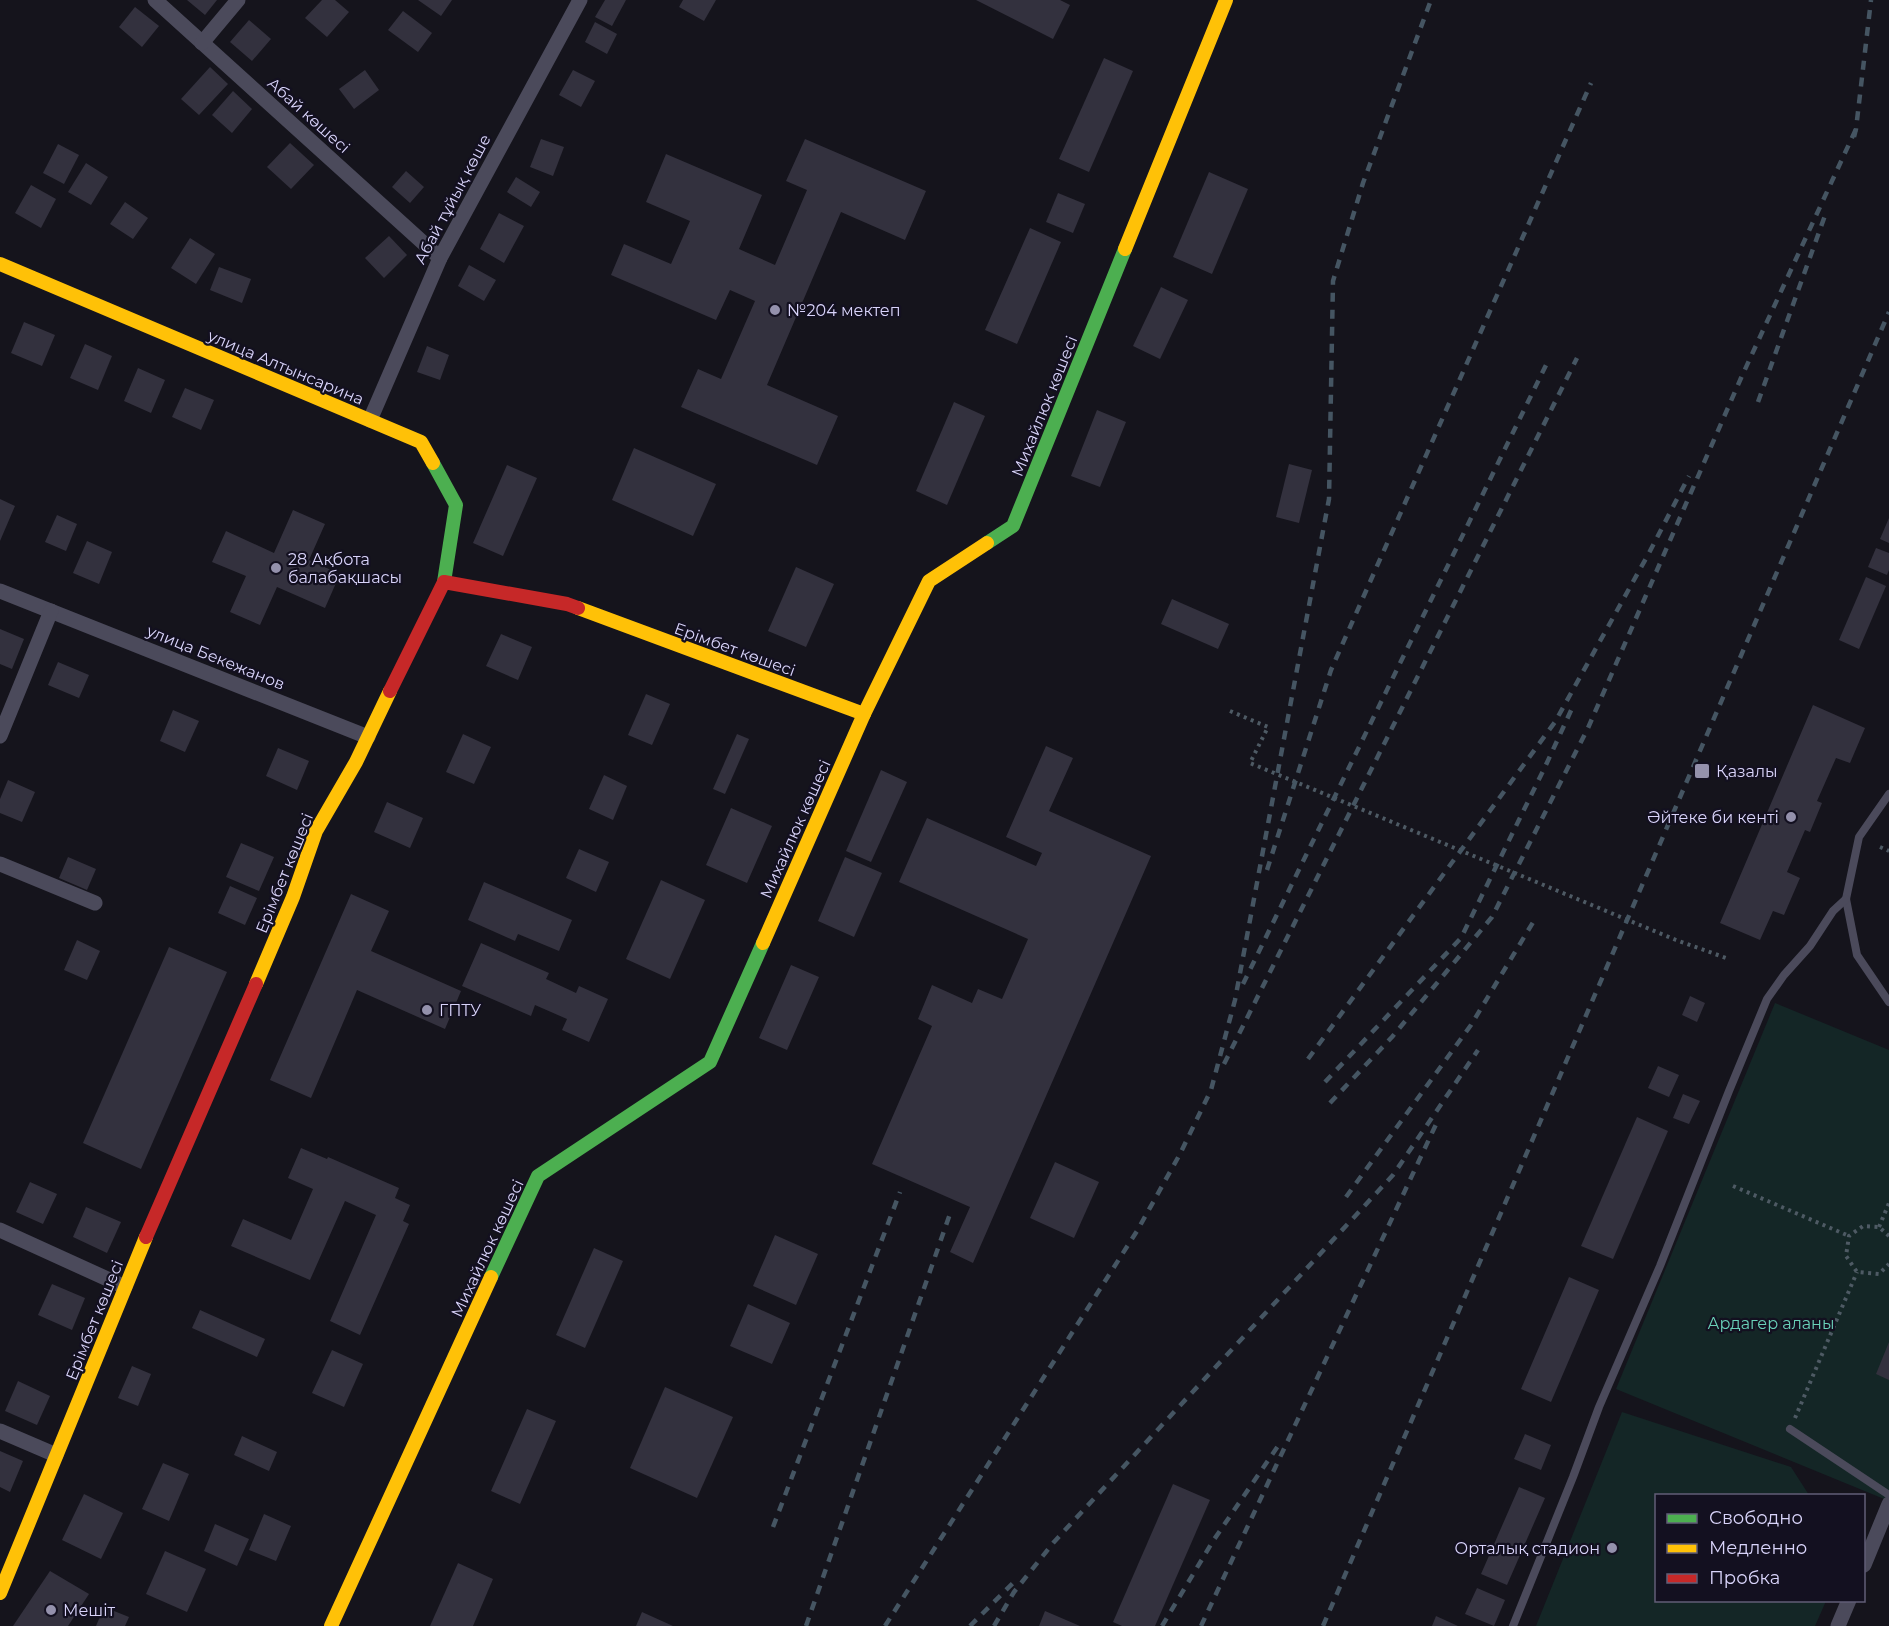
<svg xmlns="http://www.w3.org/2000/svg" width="1889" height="1626" viewBox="0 0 1889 1626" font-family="Montserrat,sans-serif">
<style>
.green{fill:#142626}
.building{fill:#33313e}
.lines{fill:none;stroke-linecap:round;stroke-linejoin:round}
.path{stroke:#4e5a64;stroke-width:4;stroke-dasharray:3 4.5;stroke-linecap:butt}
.lane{stroke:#4b4a5b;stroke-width:8}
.street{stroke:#4b4a5b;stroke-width:15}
.fast{stroke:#4caf50;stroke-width:14}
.slow{stroke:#ffc107;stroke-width:14}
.jam{stroke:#c62828;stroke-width:14}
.rail{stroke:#455562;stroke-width:4.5;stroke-dasharray:9 8;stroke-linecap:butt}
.poi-dot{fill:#9491ac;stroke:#131020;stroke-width:2}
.labels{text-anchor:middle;stroke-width:4.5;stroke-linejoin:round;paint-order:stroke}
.street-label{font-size:16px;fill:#d9d4fa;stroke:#131020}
.poi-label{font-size:16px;fill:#d9d4fa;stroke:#131020;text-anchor:start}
.park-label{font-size:16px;fill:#69d0b8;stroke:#131020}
</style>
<rect width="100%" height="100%" fill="#15141c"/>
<!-- green -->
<g class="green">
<path d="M1775,1003L1889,1050V1501L1616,1389Z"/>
<path d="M1622,1412L1791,1467L1809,1495L1656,1496V1600L1826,1601L1815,1626H1536Z"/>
</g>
<!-- building -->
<g class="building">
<path d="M187,0H217L205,15Z"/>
<path d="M322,0H335L349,12L327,37L305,18Z"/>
<path d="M418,0H452L441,16Z"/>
<path d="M605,0H626L612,26L595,17Z"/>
<path d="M683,0H716L704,21L679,7Z"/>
<path d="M976,0H1060L1070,5L1053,39Z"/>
<path d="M135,7L159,26L142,47L119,27Z"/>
<path d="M403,11L432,33L418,52L388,30Z"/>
<path d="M249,20L271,39L252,61L230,42Z"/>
<path d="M595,22L617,34L607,54L585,42Z"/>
<path d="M1104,58L1133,71L1089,172L1059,159Z"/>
<path d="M210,67L228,84L199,115L181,99Z"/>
<path d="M365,70L379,90L354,109L339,89Z"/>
<path d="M573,70L595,81L581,107L559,95Z"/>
<path d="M233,91L252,109L232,133L212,115Z"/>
<path d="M541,139L564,147L553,176L530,167Z"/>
<path d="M805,139L926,191L905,240L841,212L767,385L838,416L817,465L681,407L698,369L721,379L755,301L730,290L716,320L611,275L624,244L671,264L690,221L646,202L666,154L762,195L739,249L775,265L807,190L786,181Z"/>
<path d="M290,143L314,165L291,189L267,167Z"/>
<path d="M58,144L79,155L64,184L43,173Z"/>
<path d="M86,163L108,177L91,205L68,192Z"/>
<path d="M406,171L424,187L410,203L392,187Z"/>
<path d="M1209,172L1248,189L1212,274L1173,257Z"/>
<path d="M516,177L540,192L531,207L507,192Z"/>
<path d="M31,185L56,199L41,228L15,213Z"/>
<path d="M1058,193L1085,204L1073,233L1046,222Z"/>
<path d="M125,202L148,218L133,239L110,224Z"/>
<path d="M499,213L524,226L504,263L480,249Z"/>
<path d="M1030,228L1061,242L1017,344L985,330Z"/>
<path d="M389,236L407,255L384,278L365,258Z"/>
<path d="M190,238L215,254L196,284L171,268Z"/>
<path d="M469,265L496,280L484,301L458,286Z"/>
<path d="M219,267L251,279L242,303L210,290Z"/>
<path d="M1161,287L1188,300L1160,359L1133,346Z"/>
<path d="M24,322L55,335L42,366L11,353Z"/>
<path d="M85,344L112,356L98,390L70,378Z"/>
<path d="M427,346L449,355L440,380L417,372Z"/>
<path d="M138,368L165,380L151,413L124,401Z"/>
<path d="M185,388L214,400L201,430L172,417Z"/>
<path d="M954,402L985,416L947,505L916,491Z"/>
<path d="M1097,410L1126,422L1100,487L1071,476Z"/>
<path d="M634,448L716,484L693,536L612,500Z"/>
<path d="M1289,464L1312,470L1299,523L1276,517Z"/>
<path d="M507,465L537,478L503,556L473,543Z"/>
<path d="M0,499L15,506L0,541Z"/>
<path d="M293,510L325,524L309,560L340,574L325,608L277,587L260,625L230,612L246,576L212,562L226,531L274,553Z"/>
<path d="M57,515L77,524L66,551L45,542Z"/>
<path d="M1889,518V543L1880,539Z"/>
<path d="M87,541L112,552L99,584L73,573Z"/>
<path d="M1876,548L1889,553V570L1887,575L1868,567Z"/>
<path d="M796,567L834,584L806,647L768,631Z"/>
<path d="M1866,577L1886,586L1859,649L1839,640Z"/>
<path d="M1172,599L1229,624L1218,649L1161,624Z"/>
<path d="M0,629L24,639L12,669L0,664Z"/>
<path d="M501,634L532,647L518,680L486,666Z"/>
<path d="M58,662L89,675L79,698L48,685Z"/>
<path d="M646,694L670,704L652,745L628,735Z"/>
<path d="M1813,705L1865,728L1850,763L1836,758L1817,801L1822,803L1810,832L1805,830L1787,872L1800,878L1784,915L1773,911L1760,940L1720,923Z"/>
<path d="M173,710L199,721L185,752L160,741Z"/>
<path d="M463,734L491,747L474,784L446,772Z"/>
<path d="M737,734L749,739L725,794L713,789Z"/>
<path d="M1046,746L1073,758L1049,811L1151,856L973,1263L950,1252L970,1207L872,1164L932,1026L918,1019L932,985L972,1003L978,989L1002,999L1028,939L899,882L927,818L1036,866L1042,853L1006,837Z"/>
<path d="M278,748L309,761L297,790L266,776Z"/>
<path d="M881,770L907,782L871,862L846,851Z"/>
<path d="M604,775L627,786L613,820L589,809Z"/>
<path d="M8,780L35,792L22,822L0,813V799Z"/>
<path d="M387,802L423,818L410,848L374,832Z"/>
<path d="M731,808L772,826L747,883L706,865Z"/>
<path d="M241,843L274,857L259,891L226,877Z"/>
<path d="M579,849L609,862L596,892L566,878Z"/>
<path d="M68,857L96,869L87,890L59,878Z"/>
<path d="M845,857L882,873L854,937L818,921Z"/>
<path d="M661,880L705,900L670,979L626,959Z"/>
<path d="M484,882L572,920L559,951L518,934L515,941L468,920Z"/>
<path d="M230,886L257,898L245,925L218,913Z"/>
<path d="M351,894L389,911L371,951L461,991L445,1029L357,990L311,1098L270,1080Z"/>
<path d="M77,940L100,951L87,980L64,970Z"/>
<path d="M481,943L549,973L546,979L576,993L579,986L608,999L589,1042L562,1030L567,1019L535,1005L531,1016L462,986Z"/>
<path d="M169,947L227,972L141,1169L83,1143Z"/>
<path d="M791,965L819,977L787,1050L759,1038Z"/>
<path d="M1690,996L1705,1003L1697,1022L1682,1015Z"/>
<path d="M1658,1066L1679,1075L1669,1097L1648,1088Z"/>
<path d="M1683,1094L1700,1101L1689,1124L1673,1118Z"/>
<path d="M1637,1117L1668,1131L1613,1259L1581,1246Z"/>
<path d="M301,1148L327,1159L328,1157L399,1188L395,1198L410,1205L403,1221L409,1224L360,1335L330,1321L376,1215L345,1201L310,1280L231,1246L243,1219L291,1240L313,1189L288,1178Z"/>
<path d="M1055,1162L1099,1182L1074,1238L1030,1218Z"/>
<path d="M30,1182L57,1194L43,1224L16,1212Z"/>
<path d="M86,1207L121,1222L107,1253L73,1237Z"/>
<path d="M775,1235L818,1254L796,1305L753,1286Z"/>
<path d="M594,1248L623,1261L585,1348L556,1335Z"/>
<path d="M1569,1277L1599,1290L1551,1402L1521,1389Z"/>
<path d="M52,1284L85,1298L72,1330L38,1315Z"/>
<path d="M748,1304L790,1323L772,1364L730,1346Z"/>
<path d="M200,1310L265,1339L257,1357L192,1328Z"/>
<path d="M1889,1342V1380L1876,1374Z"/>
<path d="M332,1350L363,1364L344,1407L312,1393Z"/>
<path d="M132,1366L151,1374L138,1406L118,1398Z"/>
<path d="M18,1381L50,1396L37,1425L5,1411Z"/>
<path d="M665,1387L733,1417L697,1498L630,1468Z"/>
<path d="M527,1409L556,1421L520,1504L491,1491Z"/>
<path d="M1525,1434L1551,1445L1541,1470L1514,1459Z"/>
<path d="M242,1436L277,1452L269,1471L234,1455Z"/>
<path d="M0,1451L23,1461L10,1492L0,1487Z"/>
<path d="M163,1463L189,1474L169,1521L142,1509Z"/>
<path d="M1173,1484L1210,1500L1155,1626H1122L1113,1622Z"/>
<path d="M1519,1487L1545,1498L1507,1585L1481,1574Z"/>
<path d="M84,1494L123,1513L101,1559L62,1540Z"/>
<path d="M264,1514L291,1526L276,1561L249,1550Z"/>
<path d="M215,1524L249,1539L237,1566L204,1551Z"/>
<path d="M165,1551L206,1569L187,1612L146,1594Z"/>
<path d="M458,1563L493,1579L473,1626H430Z"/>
<path d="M50,1571L89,1594L68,1626H13Z"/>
<path d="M1477,1588L1505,1600L1494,1626L1465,1614Z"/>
<path d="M104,1607L129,1617L125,1626H96Z"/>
<path d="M1045,1611L1080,1626H1039Z"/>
<path d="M642,1612L673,1626H636Z"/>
<path d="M1436,1616L1458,1626H1432Z"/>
</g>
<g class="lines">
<!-- path -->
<g class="path">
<path d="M1230,711L1268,727L1250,763L1676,940L1729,959"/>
<path d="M1880,847L1889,851"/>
<path d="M1733,1186L1849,1236"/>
<path d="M1879,1227L1889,1203"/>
<path d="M1889,1236L1879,1227L1863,1226L1849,1236L1846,1256L1857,1272L1879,1274L1889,1264"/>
<path d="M1795,1418L1857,1272"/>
</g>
<!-- lane -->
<g class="lane">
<path d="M1889,794L1859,837L1846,899L1857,955L1889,1002"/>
<path d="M1790,1429L1889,1495"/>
<path d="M1513,1626L1573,1477L1599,1407L1660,1266L1729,1091L1767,999L1784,975L1810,946L1833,911L1846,899"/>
</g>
<!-- street -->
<g class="street">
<path d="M155,0L440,258"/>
<path d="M202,43L238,0"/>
<path d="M370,420L440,258L580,0"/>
<path d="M0,591L368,737"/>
<path d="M0,736L51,611"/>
<path d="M0,864L95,903"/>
<path d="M0,1230L125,1287"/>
<path d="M0,1431L56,1455"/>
<path d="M1864,1565L1889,1504"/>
<path d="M1838,1626L1849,1600"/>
</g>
<!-- fast -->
<g class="fast">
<path d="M433,463L456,505L444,582"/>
<path d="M987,543L1013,526L1125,249"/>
<path d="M491,1277L538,1176L710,1062L763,943"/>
</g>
<!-- slow -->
<g class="slow">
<path d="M1125,249L1226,0"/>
<path d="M0,264L421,442L433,463"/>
<path d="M578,608L864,714"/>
<path d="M763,943L864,714L929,581L987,543"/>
<path d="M256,984L293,897L316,831L356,762L390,691"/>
<path d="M0,1593L146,1237"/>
<path d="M331,1626L491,1277"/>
</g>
<!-- jam -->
<g class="jam">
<path d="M390,691L444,582L567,604L578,608"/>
<path d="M146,1237L256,984"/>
</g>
<!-- rail -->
<g class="rail">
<path d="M1854,137L1856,129L1871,0"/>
<path d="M1758,402L1827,210"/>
<path d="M1267,870L1331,670L1591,83"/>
<path d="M1243,984L1548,361"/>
<path d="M1308,1059L1555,722L1649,553L1689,476"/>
<path d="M1224,1064L1577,358"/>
<path d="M1325,1082L1461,938L1545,767L1574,704"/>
<path d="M1330,1103L1392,1037L1492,917L1588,728L1741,378L1856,129"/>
<path d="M1346,1197L1471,1025L1535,919"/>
<path d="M773,1527L900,1192"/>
<path d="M806,1626L951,1211"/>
<path d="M885,1626L1137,1231L1180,1154L1211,1090L1235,1000L1329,499L1333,281L1363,183L1431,0"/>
<path d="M970,1626L1015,1581"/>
<path d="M994,1626L1014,1592L1054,1542L1393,1175L1478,1050"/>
<path d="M1162,1626L1213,1541L1278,1446"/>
<path d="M1201,1626L1439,1118"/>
<path d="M1323,1626L1889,312"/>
</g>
</g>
<!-- markers -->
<g class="poi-dot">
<circle cx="775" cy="310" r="6"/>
<circle cx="276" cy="568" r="6"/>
<rect x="1694" y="763" width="16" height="16" rx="3"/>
<circle cx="1791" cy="817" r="6"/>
<circle cx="427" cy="1010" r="6"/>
<circle cx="1612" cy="1548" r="6"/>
<circle cx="51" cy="1610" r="6"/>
</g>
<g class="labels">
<!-- street labels -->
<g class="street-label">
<text transform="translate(309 115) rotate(42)" y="6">Абай көшесі</text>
<text transform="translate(452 199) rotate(-62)" y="6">Абай тұйық көше</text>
<text transform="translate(286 367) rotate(23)" y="6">улица Алтынсарина</text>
<text transform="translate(1044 406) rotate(-68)" y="6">Михайлюк көшесі</text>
<text transform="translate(735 649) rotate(20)" y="6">Ерімбет көшесі</text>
<text transform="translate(216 657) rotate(22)" y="6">улица Бекежанов</text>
<text transform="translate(795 829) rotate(-66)" y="6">Михайлюк көшесі</text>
<text transform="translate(284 873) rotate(-68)" y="6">Ерімбет көшесі</text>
<text transform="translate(487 1248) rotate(-65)" y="6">Михайлюк көшесі</text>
<text transform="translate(94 1320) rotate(-68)" y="6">Ерімбет көшесі</text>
</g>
<!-- poi labels -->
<g class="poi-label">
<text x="787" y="316">№204 мектеп</text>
<text x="288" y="565">28 Ақбота<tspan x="288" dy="18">балабақшасы</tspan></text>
<text x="1716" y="777">Қазалы</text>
<text x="1779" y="823" text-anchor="end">Әйтеке би кенті</text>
<text x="439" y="1016">ГПТУ</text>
<text x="1600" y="1554" text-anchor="end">Орталық стадион</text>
<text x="63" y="1616">Мешіт</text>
</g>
<!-- park labels -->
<g class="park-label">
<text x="1771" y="1329">Ардагер аланы</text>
</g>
</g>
<!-- legend -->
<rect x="1655" y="1494" width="210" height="108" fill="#131020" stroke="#625e77" stroke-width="1.5"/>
<rect x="1667" y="1514" width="30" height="9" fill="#4caf50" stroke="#625e77" stroke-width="1.5"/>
<text x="1709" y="1524" font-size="18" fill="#d9d4fa">Свободно</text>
<rect x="1667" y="1544" width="30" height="9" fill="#ffc107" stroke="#625e77" stroke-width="1.5"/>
<text x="1709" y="1554" font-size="18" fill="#d9d4fa">Медленно</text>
<rect x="1667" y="1574" width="30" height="9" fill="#c62828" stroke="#625e77" stroke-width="1.5"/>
<text x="1709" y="1584" font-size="18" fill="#d9d4fa">Пробка</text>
</svg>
